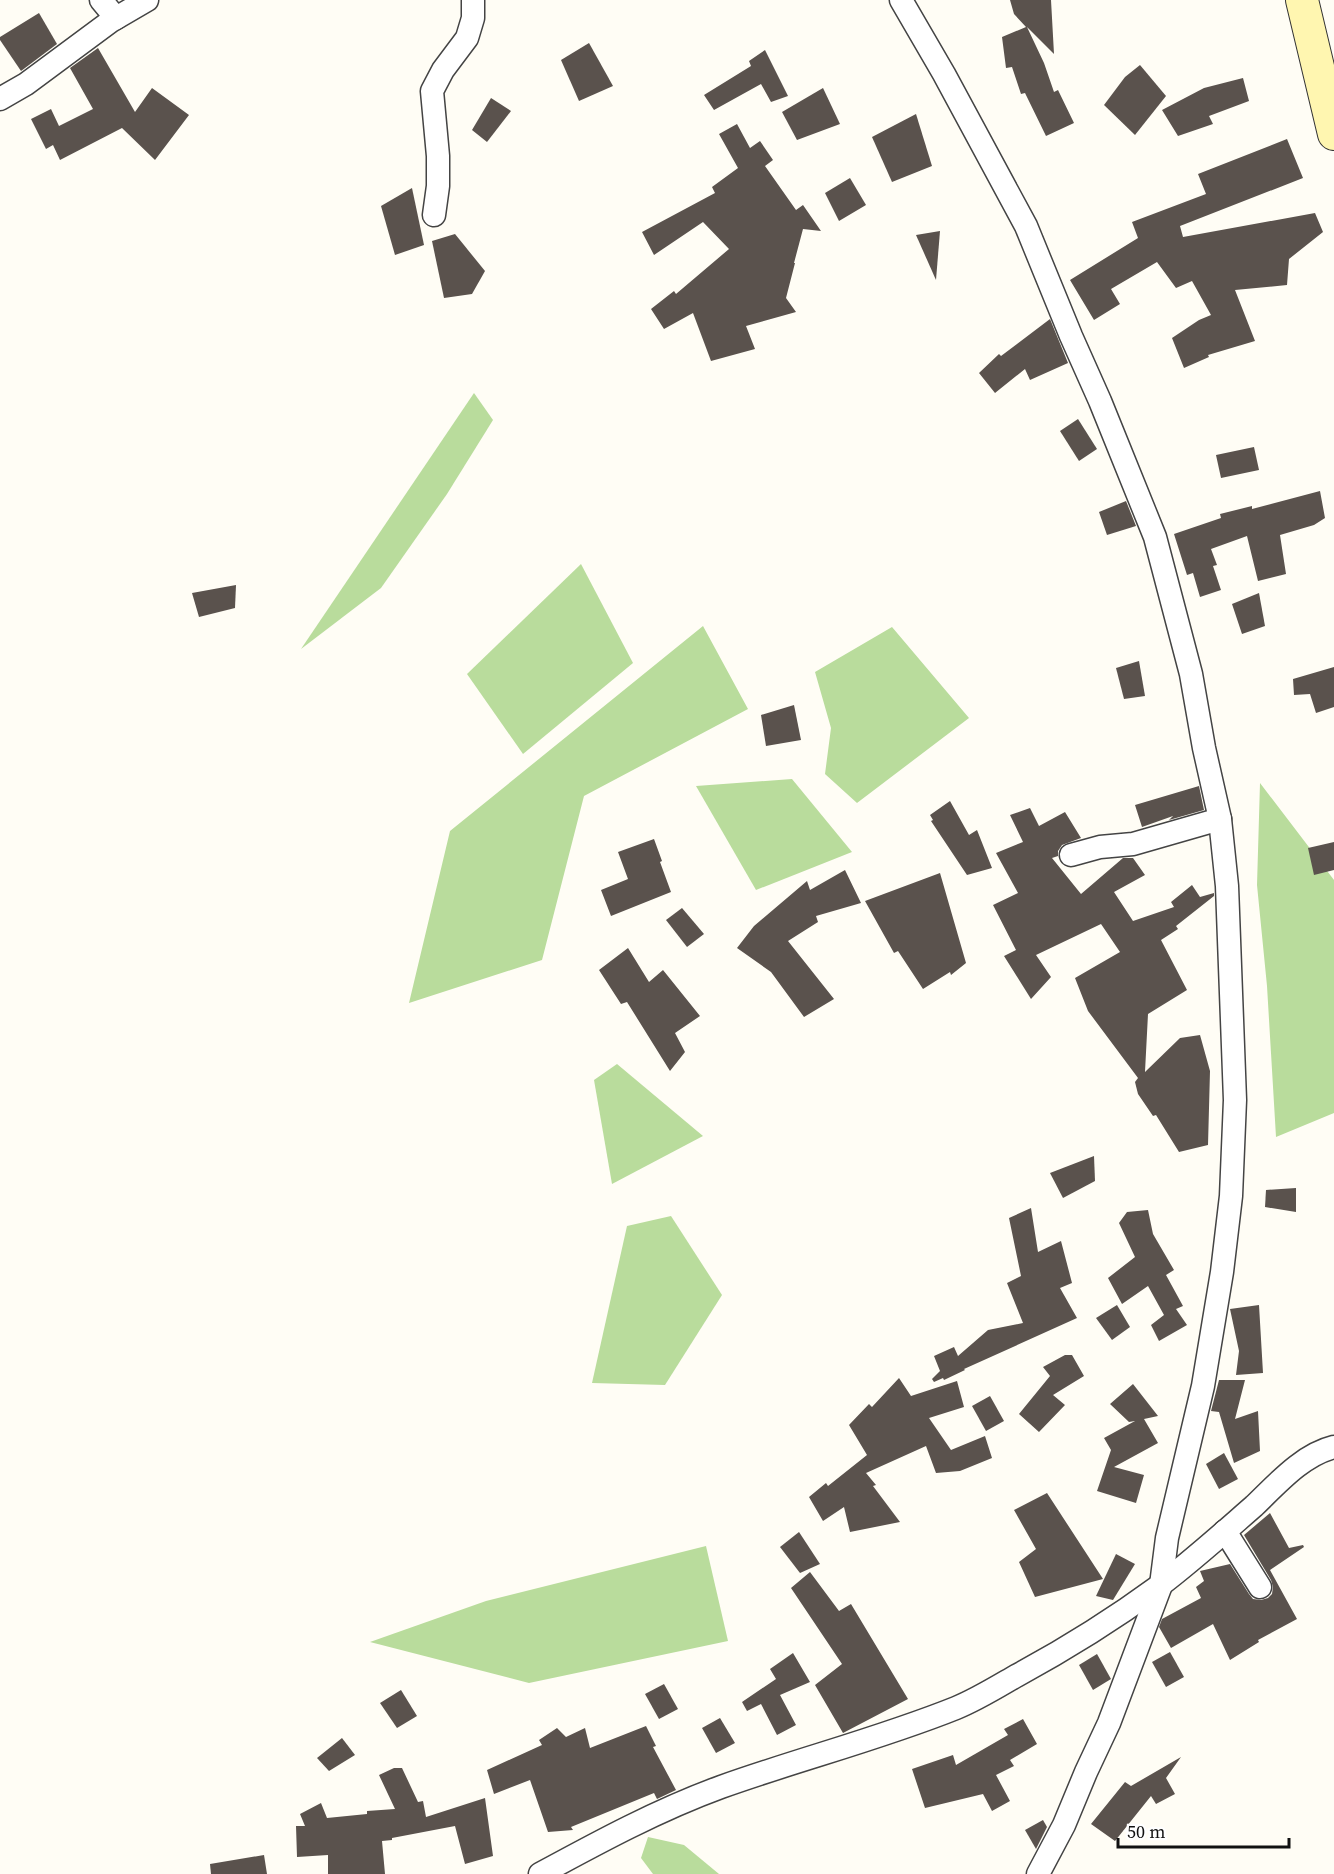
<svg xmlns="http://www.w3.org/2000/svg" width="1334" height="1874" viewBox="0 0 1334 1874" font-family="'Source Serif 4',serif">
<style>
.forest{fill:#b9dc9c}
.building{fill:#5a524d}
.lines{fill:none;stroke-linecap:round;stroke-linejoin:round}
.street-casing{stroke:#444;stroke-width:25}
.secondary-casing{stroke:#333;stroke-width:34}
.street{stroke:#fff;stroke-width:22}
.secondary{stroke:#fff6b0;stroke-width:32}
</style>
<rect width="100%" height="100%" fill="#fffdf5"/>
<!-- forest -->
<g class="forest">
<path d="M474,393L493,420L447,494L381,588L301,649Z"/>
<path d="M581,564L633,663L523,754L467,674Z"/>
<path d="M703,626L748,709L584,796L542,960L409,1003L450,831Z"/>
<path d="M892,627L969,718L857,803L825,774L831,728L815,672Z"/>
<path d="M792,779L852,852L756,890L696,786Z"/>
<path d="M1260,783L1334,880V1113L1276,1137L1267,986L1257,885Z"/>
<path d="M617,1064L703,1136L612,1184L594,1080Z"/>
<path d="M671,1216L722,1295L665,1385L592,1383L627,1226Z"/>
<path d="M706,1546L728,1641L529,1683L370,1642L486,1601Z"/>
<path d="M648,1837L684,1845L719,1874H653L641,1858Z"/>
</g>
<!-- building -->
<g class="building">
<path d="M1010,0H1051L1054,54L1027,27L1044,63L1054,92L1058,90L1074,123L1046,136L1025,93L1021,94L1012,67L1006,68L1002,37L1026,27L1014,14Z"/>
<path d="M39,13L57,44L21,71L0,40V37Z"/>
<path d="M589,43L613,86L579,101L561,60Z"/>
<path d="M98,48L135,112L152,88L189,115L155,160L122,128L60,160L53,145L46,149L31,119L51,109L59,126L93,109L70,68Z"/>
<path d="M765,50L788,96L771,102L761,84L714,110L704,95L751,66L749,61Z"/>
<path d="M1140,65L1166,96L1135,135L1104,105L1125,77Z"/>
<path d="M1243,78L1249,101L1209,116L1213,124L1178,136L1162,110L1204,88Z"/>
<path d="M823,88L840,124L797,140L782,112Z"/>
<path d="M491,98L511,111L487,142L472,130Z"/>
<path d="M916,114L932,166L892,182L872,137Z"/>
<path d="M737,124L750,148L760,141L773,160L765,166L796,210L803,205L821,231L803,229L794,263H795L786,298L796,312L746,326L755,349L711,361L693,313L664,329L651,309L674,291L676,294L729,249L703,222L654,255L642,232L715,193L712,187L738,168L719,134Z"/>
<path d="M1287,139L1303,178L1180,226L1183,237L1315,213L1323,232L1289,259L1287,285L1235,290L1255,341L1208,355L1209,357L1184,368L1172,338L1199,320L1211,315L1192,281L1176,288L1157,262L1111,289L1120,304L1094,320L1070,280L1138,238L1132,222L1206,194L1198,174Z"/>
<path d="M850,178L866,205L839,221L825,193Z"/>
<path d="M412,188L424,245L395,255L381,206Z"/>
<path d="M940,231L936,280L916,235Z"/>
<path d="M455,234L485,271L472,294L444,298L432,241Z"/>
<path d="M1050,319L1068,363L1030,380L1025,369L995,393L979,373L999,354L1001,356Z"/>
<path d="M1078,419L1097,449L1079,461L1060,431Z"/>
<path d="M1254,447L1259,470L1221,478L1216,455Z"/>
<path d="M1320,491L1325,518L1314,525L1280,535L1286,574L1258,581L1247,536L1211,549L1217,565L1213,566L1221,590L1200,597L1193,573L1187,575L1174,534L1221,518L1220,514L1252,506V509Z"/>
<path d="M1126,501L1136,526L1107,535L1099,512Z"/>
<path d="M236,585L235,608L199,617L192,593Z"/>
<path d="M1259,593L1265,626L1242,634L1232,604Z"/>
<path d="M1139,661L1145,696L1124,699L1116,668Z"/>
<path d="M1334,667V707L1316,713L1310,694L1294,695L1293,679Z"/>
<path d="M794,705L801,740L766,746L761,715Z"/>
<path d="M1199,786L1204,810L1169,820L1173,816L1142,827L1135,805Z"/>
<path d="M950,801L969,835L977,830L992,868L967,875L931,821L933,820L930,815Z"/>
<path d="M1030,808L1039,826L1065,812L1081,838L1062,845L1058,851V856L1052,858L1081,894L1123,858H1133L1145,875L1114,892L1133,921L1174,907L1171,902L1192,885L1200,897L1214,893V896L1176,926L1178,929L1161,940L1187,990L1148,1014L1145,1072L1180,1038L1200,1035L1210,1071L1208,1145L1179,1152L1156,1115L1153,1116L1138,1094L1135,1082L1138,1078L1088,1011L1075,978L1120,952L1101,924L1036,955L1051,977L1031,999L1004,956L1016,950L993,905L1018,893L996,853L1023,842L1010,815Z"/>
<path d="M654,839L662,861L660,862L671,892L611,916L601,890L628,879L618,852Z"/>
<path d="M1334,842V870L1314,875L1308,848Z"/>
<path d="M845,870L861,903L816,916L818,922L788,941L834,999L804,1017L771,972L737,948L754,926L807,881L810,890Z"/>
<path d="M940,873L966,963L951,975L950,972L923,989L898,951L894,953L865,901Z"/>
<path d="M682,908L704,934L687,947L666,920Z"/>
<path d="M628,948L649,982L663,970L700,1016L675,1033L685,1052L670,1071L627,1002L621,1004L599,970Z"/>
<path d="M1094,1156L1095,1181L1063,1198L1050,1173Z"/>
<path d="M1296,1188V1212L1265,1207L1266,1190Z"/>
<path d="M1031,1208L1038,1252L1061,1241L1072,1283L1060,1288L1077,1318L964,1369L965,1370L944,1380L943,1378L934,1382L932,1379L940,1371L934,1356L954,1347L958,1356L988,1330L1023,1323L1007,1283L1021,1276L1009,1218Z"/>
<path d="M1148,1210L1153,1234L1174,1270L1166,1275L1183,1306L1176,1309L1187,1325L1159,1341L1151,1325L1164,1315L1148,1286L1122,1304L1108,1278L1135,1257L1119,1223L1127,1212Z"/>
<path d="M1117,1305L1130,1327L1112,1340L1096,1318Z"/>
<path d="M1259,1305L1263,1373L1236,1375L1239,1351L1230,1309Z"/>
<path d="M1065,1355H1072L1084,1376L1053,1395L1065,1405L1039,1432L1019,1414L1050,1376L1043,1367Z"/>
<path d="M899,1378L911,1396L957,1381L964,1407L929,1418L951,1450L985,1436L992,1458L960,1471L936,1473L926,1446L866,1473L876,1485L873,1486L900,1522L850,1532L844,1507L823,1521L809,1497L826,1483L828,1486L867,1455L849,1425L869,1404L872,1407Z"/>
<path d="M1219,1380H1245L1235,1419L1258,1411L1260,1451L1234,1463L1219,1412L1211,1411Z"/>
<path d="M1133,1384L1158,1416L1144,1419L1158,1443L1114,1467L1144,1475L1136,1503L1097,1491L1111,1450L1104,1438L1135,1421L1129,1422L1110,1404Z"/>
<path d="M990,1396L1004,1421L986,1431L972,1406Z"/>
<path d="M1224,1453L1238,1479L1219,1489L1206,1464Z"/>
<path d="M1047,1493L1103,1579L1035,1597L1019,1562L1036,1549L1014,1510Z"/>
<path d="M1270,1513L1289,1548L1303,1545L1304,1547L1270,1570L1297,1619L1258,1640L1259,1642L1230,1660L1213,1624L1171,1648L1159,1627L1162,1619L1201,1598L1196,1587L1204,1581L1200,1571L1230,1564L1249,1594L1253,1599L1261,1600L1268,1598L1272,1594L1273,1587L1271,1580L1244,1535Z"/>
<path d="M799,1532L820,1564L800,1573L780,1547Z"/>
<path d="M1116,1554L1135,1564L1113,1600L1096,1596Z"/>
<path d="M810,1572L839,1611L851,1604L908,1699L843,1733L815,1685L842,1664L791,1588Z"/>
<path d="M1170,1652L1184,1677L1166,1687L1152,1662Z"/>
<path d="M793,1653L810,1682L780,1695L796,1725L777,1735L761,1704L747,1711L742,1702L776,1679L770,1669Z"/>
<path d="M1097,1654L1111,1679L1093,1690L1079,1665Z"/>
<path d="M664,1684L678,1709L659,1719L645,1694Z"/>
<path d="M401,1690L417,1716L397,1728L380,1703Z"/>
<path d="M720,1718L735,1743L716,1753L702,1728Z"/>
<path d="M1023,1719L1037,1744L1010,1760L1014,1766L996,1775L1010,1801L992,1811L983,1794L925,1808L912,1769L953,1755L956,1765L1008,1735L1004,1729Z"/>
<path d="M646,1726L656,1746L653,1747L676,1790L657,1799L654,1793L571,1827L573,1830L548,1832L530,1780L494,1794L487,1770L542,1745L539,1740L557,1728L566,1737L585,1728L590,1748Z"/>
<path d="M342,1738L355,1755L329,1771L317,1758Z"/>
<path d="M1181,1757L1166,1778L1175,1794L1156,1804L1151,1796L1115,1841L1091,1824L1125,1782L1131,1786Z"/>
<path d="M394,1768H402L418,1802L423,1801L426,1817L485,1798L493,1856L465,1864L455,1826L392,1838V1840L382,1841L385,1874H328V1855L297,1857L296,1826H305L300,1814L321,1803L327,1818L367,1814V1811L395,1809L379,1775Z"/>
<path d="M1043,1820L1047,1827L1036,1849L1025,1830Z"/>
<path d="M264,1855L267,1874H211L210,1864Z"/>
</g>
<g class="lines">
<!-- street casing -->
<g class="street-casing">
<g id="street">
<path d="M101,0L116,18"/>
<path d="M901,0L944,74L1026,226L1071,336L1100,401L1155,537L1191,674L1204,748L1220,819L1227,886L1235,1100L1231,1196L1222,1272L1203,1386L1167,1538L1161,1585L1109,1723L1086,1772L1064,1825L1038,1874"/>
<path d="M0,99L26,84L111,21L147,0"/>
<path d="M434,215L438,186V156L432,91L443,70L467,38L473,18V0"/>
<path d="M1071,855L1100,847L1133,844L1220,819"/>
<path d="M1225,1531L1260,1587"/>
<path d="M540,1874C599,1842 658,1810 721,1787C799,1759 879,1739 956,1708C976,1700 997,1687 1016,1676C1066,1649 1114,1619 1159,1586C1192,1561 1223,1533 1254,1506C1277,1484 1302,1455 1334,1447"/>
</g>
</g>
<!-- secondary casing -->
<g class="secondary-casing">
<path id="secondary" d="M1302,0L1334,134"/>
</g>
<!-- street -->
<use href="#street" class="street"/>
<!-- secondary -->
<use href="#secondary" class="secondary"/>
</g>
<!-- scale -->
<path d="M1118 1838v9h171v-9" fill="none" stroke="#111111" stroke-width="3"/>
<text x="1127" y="1838" font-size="18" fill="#111111" stroke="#ffffff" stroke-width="4.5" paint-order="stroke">50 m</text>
</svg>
